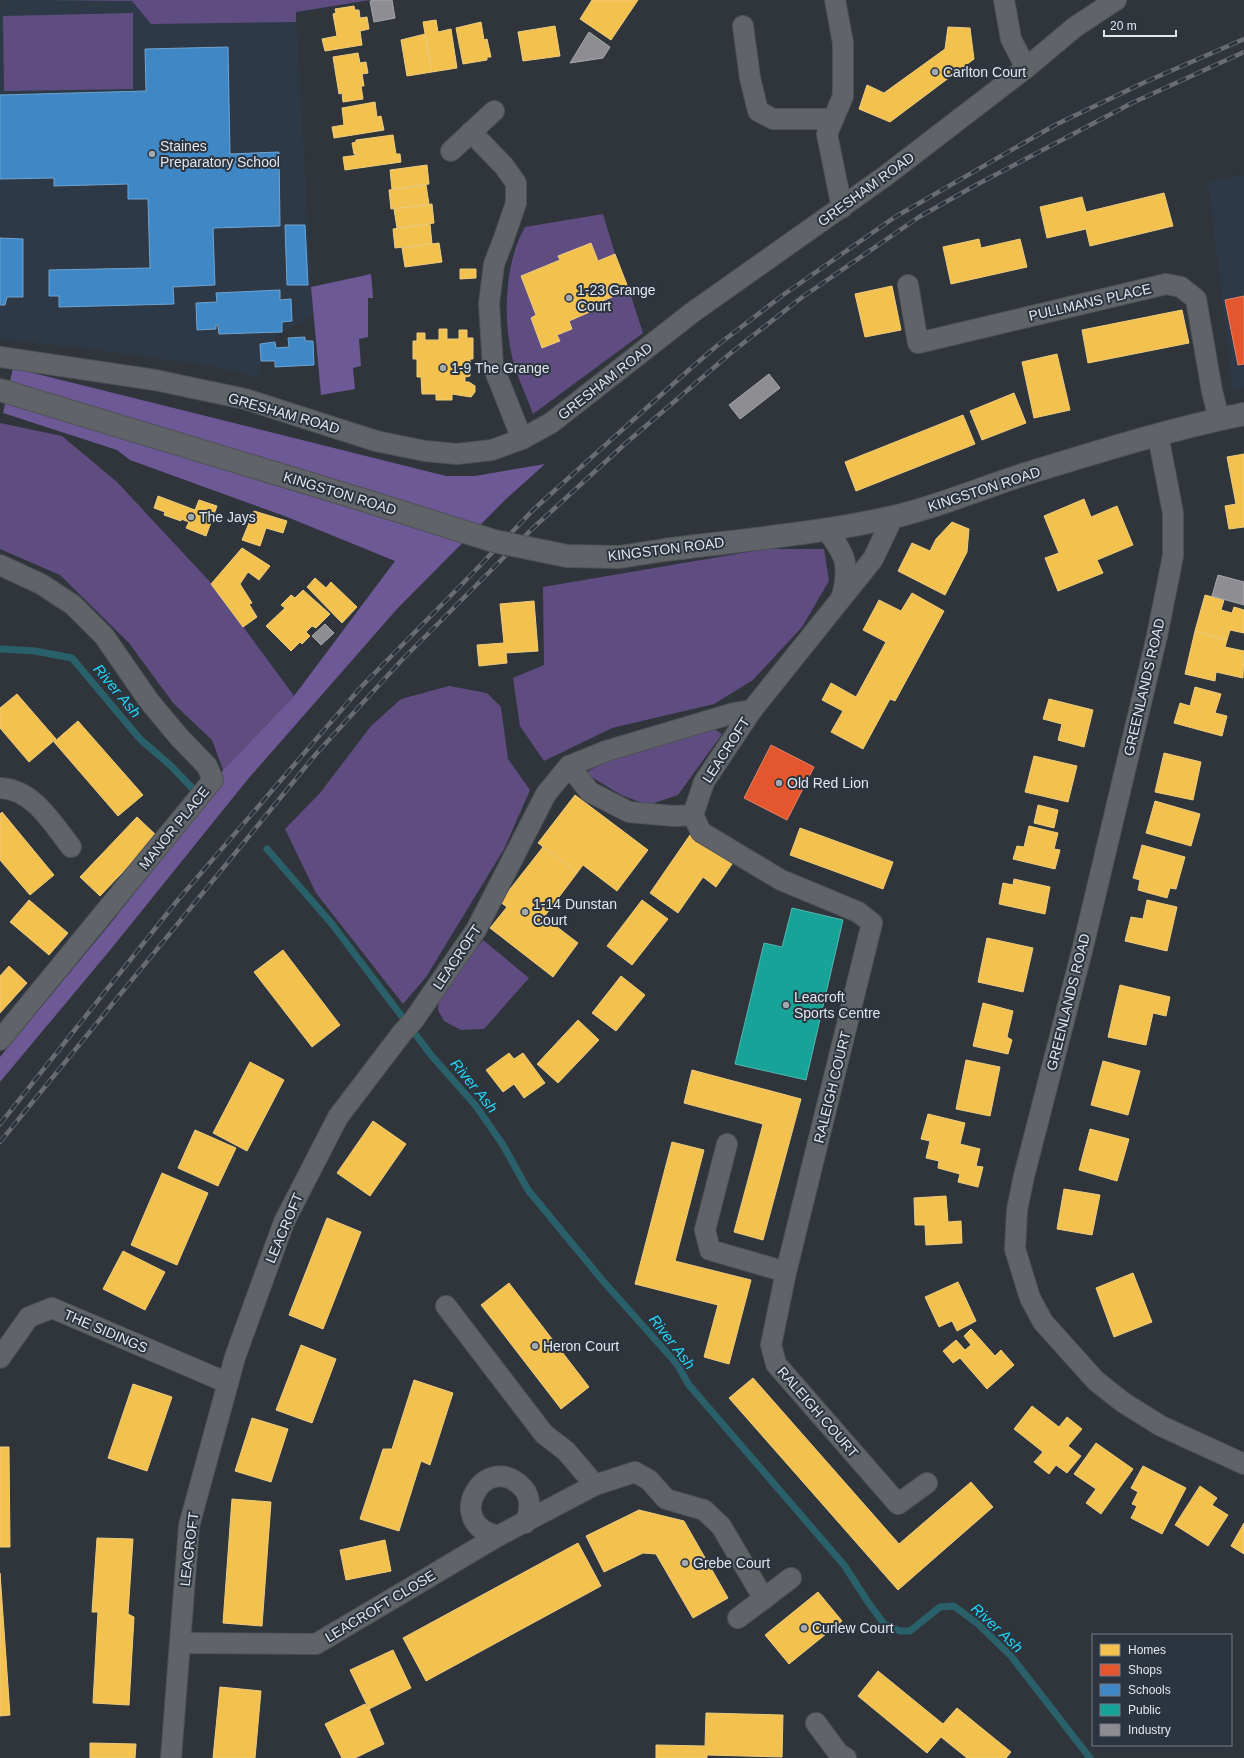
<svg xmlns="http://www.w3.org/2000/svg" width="1244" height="1758" viewBox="0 0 1244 1758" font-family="Helvetica,sans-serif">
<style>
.built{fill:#2e3948}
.green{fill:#5f4d82}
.forest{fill:#6d5995}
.homes{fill:#f2c14e;stroke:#edcc7e}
.shops{fill:#e4572e;stroke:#e38267}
.schools{fill:#3f88c5;stroke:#70a4d1}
.public{fill:#17a398;stroke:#54b7b2}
.industry{fill:#8d8d92;stroke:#a6a8ad}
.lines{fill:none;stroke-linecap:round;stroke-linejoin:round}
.stream{stroke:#29606a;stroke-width:7}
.street-casing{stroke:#4e5256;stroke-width:22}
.secondary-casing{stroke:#4e5256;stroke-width:24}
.street{stroke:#606468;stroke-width:20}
.secondary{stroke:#606468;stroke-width:22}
.rail-casing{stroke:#696c71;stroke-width:4.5}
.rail{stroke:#2c343f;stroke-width:3;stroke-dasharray:9;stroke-linecap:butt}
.secondary-bridge-casing{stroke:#4e5256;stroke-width:24;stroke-linecap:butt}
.secondary-bridge{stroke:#606468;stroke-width:22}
.poi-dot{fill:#a3a8af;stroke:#2c343f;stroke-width:1.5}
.labels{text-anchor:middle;stroke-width:4;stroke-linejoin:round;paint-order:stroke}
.poi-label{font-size:14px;fill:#e1e6ed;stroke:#2c343f;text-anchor:start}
.street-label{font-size:14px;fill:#e1e6ed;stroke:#2c343f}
.water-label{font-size:15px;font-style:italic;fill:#22d6f4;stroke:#2c343f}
</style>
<rect width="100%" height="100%" fill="#30353b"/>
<!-- built -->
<g class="built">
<path d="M4,0H370L296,13L313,314L276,336L275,342L260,344L261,361L259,378L219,367L92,349L0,339V5Z"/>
<path d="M1244,175V388L1233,390L1208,181Z"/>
</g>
<!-- green -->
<g class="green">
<path d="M44,0H370L296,12V22L151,24L132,1Z"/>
<path d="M133,13V89L4,91L3,16Z"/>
<path d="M603,214L615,254L598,261L591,243L559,256L560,260L521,276L536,315L531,318L542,347L559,341L557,335L572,329L569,321L590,313L588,307L629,290L643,333L533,414C528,400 521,385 516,371C502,329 503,265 525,227Z"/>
<path d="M0,423L62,436L117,482L211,583L294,696L223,770L212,740L174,704L129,643L60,575L0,549Z"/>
<path d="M765,549H824L829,581L802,627L753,680L714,704L612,728L544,761L520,726L513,678L544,665L543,587Z"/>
<path d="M449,686L487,693L501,707L508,759L530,790L504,849L426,977L403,1004L316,893L285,829L320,793L371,726L401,699Z"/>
<path d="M711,727L722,734L678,795L648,805L621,795L585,773L621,753Z"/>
<path d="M483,940L529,978L484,1029L461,1030L444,1021L438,1010L439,997Z"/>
</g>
<!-- forest -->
<g class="forest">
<path d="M371,274L373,298H368V337L359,339L361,366L353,368L355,389L321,395L311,287Z"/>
<path d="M13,368L446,476H475L545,464L505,500L397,609L248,779L111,949L0,1082V1057L110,924L203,807L223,770L294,696L395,561L287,517L130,460L117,450L3,413Z"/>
</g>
<!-- homes -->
<g class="homes">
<path d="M592,0H638L611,40L580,19Z"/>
<path d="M354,6L355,10H359L360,18L367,17L369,29L360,31L362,45L325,51L322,39L337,36L333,14L336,13L335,9Z"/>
<path d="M436,20L438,32L451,29L457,68L432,72L423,22Z"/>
<path d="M481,22L484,40L487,39L491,57H487V60L463,64L456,28Z"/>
<path d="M555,26L560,56L523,61L518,32Z"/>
<path d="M948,27L970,28L974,59L890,122L859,109L867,85L884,93L945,49Z"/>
<path d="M425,34L432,72L407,76L401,40Z"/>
<path d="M358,53L360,63L366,62L368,73L362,74L364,86H361L363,99L343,102L342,93L339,94L333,57Z"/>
<path d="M375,102L377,117L381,116L384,130L334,138L332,127L344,125L342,108Z"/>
<path d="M393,135L396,154H400L401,162L345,170L343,157L359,155L354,154L352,143L356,142V140Z"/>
<path d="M427,165L429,184L392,189L390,170Z"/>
<path d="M426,185L429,204L391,209L389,190Z"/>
<path d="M1164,193L1173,226L1090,246L1086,229L1047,238L1040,207L1082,197L1086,212Z"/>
<path d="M432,204L434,223L397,228L394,209Z"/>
<path d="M430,224L432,244L395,248L393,229Z"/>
<path d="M979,239L981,248L1020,239L1027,267L951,284L943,247Z"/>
<path d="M439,243L442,262L405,267L402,248Z"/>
<path d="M591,243L598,261L615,254L629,290L588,307L590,312L569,321L572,329L557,335L560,341L542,348L531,318L536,315L521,276L560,260L558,256Z"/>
<path d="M460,269H476V278L460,279Z"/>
<path d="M892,286L901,330L865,337L855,294Z"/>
<path d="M1182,310L1189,343L1088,363L1082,330Z"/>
<path d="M439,329H447V339H459V330H467V338H473V359H470V376L465,377V382H469L475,386V392L471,397L452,394V400H436V394H422L421,377H417V359H413V341H417V333H425V340H439Z"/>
<path d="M1057,354L1070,410L1034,418L1022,362Z"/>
<path d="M1014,393L1026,423L982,440L970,411Z"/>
<path d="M963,415L975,444L856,491L845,462Z"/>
<path d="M1244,454V527L1229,529L1225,506L1236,504L1227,457Z"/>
<path d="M158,496L195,510L199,500L217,506L206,536L186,528L189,522L181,519V521L164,515L165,512L154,508Z"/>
<path d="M1084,499L1091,517L1117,506L1133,545L1097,560L1103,573L1058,591L1045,558L1059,553L1044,516Z"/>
<path d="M254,511L287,521L283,533L266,528L260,546L242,540Z"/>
<path d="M952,522L969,529L967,552L945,595L898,571L912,543L930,551L936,539Z"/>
<path d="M242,548L270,566L259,580L248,572L240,584L252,603L249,604L257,617L243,627L211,584Z"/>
<path d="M315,578L326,588L331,582L357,607L342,623L307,587Z"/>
<path d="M303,590L330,614L316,628L312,626L306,632L310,636L302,644L300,642L291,651L266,626L285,608L281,605L291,595L295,598Z"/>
<path d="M912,593L944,611L895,701L890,699L863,749L831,732L843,711L822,700L831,683L856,697L886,642L863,630L879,600L901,611Z"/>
<path d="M1205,595L1224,600L1221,610L1232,613L1234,607L1244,610V633L1230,630L1227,640L1195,631Z"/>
<path d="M534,601L538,651L506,653L507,663L479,666L477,645L504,643L500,604Z"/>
<path d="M1195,631L1227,640L1225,647L1244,651L1243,678L1216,672L1215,681L1185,674Z"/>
<path d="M1195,687L1221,694L1215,713L1227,716L1222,736L1174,723L1180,703L1190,706Z"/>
<path d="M17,694L56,739L29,762L0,728V708Z"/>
<path d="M1049,699L1093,710L1084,747L1058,740L1062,724L1043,719Z"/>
<path d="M78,721L143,795L118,816L54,742Z"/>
<path d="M1164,753L1201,762L1193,800L1155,792Z"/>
<path d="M1034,756L1077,766L1068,802L1025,792Z"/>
<path d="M575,795L648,850L617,891L583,865L577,873L538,843Z"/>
<path d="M1155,801L1200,814L1191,846L1146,833Z"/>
<path d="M1038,805L1058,810L1054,828L1034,823Z"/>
<path d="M2,812L54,875L30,895L0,860V814Z"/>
<path d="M137,817L157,836L100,896L80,877Z"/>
<path d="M1029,826L1058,833L1054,849L1060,850L1055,869L1013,859L1017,846L1024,847Z"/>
<path d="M800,828L893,862L883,889L790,855Z"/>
<path d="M690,835L732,864L716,887L703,877L678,913L650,893Z"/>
<path d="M1142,845L1185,857L1176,889L1170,888L1167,898L1138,890L1140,880L1133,878Z"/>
<path d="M543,847L577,873L544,917L578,943L553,977L490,928L507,907L500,902Z"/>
<path d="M1014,879L1050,887L1045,914L999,904L1003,883L1013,885Z"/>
<path d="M29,900L68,933L49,955L10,922Z"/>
<path d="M642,900L668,919L632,965L607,946Z"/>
<path d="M1147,900L1177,907L1167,951L1125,941L1131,917L1143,919Z"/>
<path d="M987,938L1033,948L1023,992L978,982Z"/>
<path d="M283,950L340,1025L312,1047L254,972Z"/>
<path d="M9,966L27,983L0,1013V976Z"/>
<path d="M621,976L645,995L616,1031L592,1013Z"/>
<path d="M1120,985L1170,997L1166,1016L1153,1013L1146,1045L1108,1037Z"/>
<path d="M983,1003L1013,1011L1007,1037L1012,1040L1008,1054L973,1046Z"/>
<path d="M578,1020L599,1040L558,1083L537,1064Z"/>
<path d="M509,1053L514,1059L523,1053L545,1083L524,1098L514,1084L503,1092L486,1070Z"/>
<path d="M966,1060L1000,1067L990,1116L956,1109Z"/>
<path d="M1103,1061L1140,1071L1128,1115L1091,1105Z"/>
<path d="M250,1062L284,1080L247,1151L213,1133Z"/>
<path d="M692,1070L801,1099L763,1240L734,1232L763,1124L684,1103Z"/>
<path d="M928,1114L965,1123L960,1144L980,1149L976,1166L983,1167L978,1187L958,1182L960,1174L938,1168L939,1161L926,1158L930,1141L921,1139Z"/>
<path d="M373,1121L406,1144L370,1196L337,1173Z"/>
<path d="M1090,1129L1129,1139L1117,1181L1079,1170Z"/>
<path d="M195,1130L236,1148L218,1186L178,1168Z"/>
<path d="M672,1142L704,1150L675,1261L751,1280L729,1364L704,1357L718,1305L635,1284Z"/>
<path d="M162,1173L208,1193L177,1265L131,1245Z"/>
<path d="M1064,1189L1100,1195L1092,1235L1057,1229Z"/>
<path d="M946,1196L948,1222L961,1221L962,1243L926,1245L925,1225H915L914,1198Z"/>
<path d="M327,1218L361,1232L323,1329L289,1315Z"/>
<path d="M123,1251L165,1272L145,1310L103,1289Z"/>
<path d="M1133,1273L1152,1322L1114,1337L1096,1288Z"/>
<path d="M958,1282L976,1321L957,1331L952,1321L939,1327L925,1297Z"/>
<path d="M509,1283L589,1387L561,1409L481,1305Z"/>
<path d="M971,1329L995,1356L1001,1350L1014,1365L987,1389L960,1358L953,1363L943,1351L956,1340L965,1350L971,1345L964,1336Z"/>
<path d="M301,1345L336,1359L312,1423L276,1410Z"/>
<path d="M753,1378L899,1544L971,1482L993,1507L898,1590L729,1398Z"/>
<path d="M414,1380L453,1393L430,1465L421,1461L399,1531L360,1519L383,1449H392Z"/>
<path d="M133,1384L172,1397L147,1471L108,1458Z"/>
<path d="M1032,1406L1059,1427L1067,1417L1082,1429L1068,1446L1081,1456L1067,1473L1056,1465L1049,1474L1034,1462L1043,1452L1014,1429Z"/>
<path d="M252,1418L288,1429L271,1482L235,1471Z"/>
<path d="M1096,1443L1133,1469L1101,1514L1086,1503L1096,1489L1074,1474Z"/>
<path d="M0,1447H9L10,1547H0Z"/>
<path d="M1143,1466L1186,1488L1162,1534L1131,1518L1137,1506L1132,1504L1138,1492L1131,1488Z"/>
<path d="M1200,1486L1217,1498L1212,1505L1228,1515L1208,1546L1175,1525Z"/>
<path d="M232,1499L271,1502L262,1626L223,1623Z"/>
<path d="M639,1510L684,1521L728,1598L693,1618L656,1554L643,1553L604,1572L586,1536Z"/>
<path d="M1244,1523V1554L1231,1546Z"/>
<path d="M97,1538L133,1539L128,1614L134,1617L129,1705L93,1703L98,1612H92Z"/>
<path d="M385,1540L391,1571L346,1580L340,1550Z"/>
<path d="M578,1543L601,1586L426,1681L403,1638Z"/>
<path d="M0,1573L10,1715L0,1716Z"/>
<path d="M818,1592L842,1621L789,1664L765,1635Z"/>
<path d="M393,1650L411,1688L369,1709L350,1670Z"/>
<path d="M878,1671L943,1724L957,1708L1011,1752L1006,1758H967L941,1737L927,1753L858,1696Z"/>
<path d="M220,1687L261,1691L255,1758H213Z"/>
<path d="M365,1704L369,1709L384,1744L355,1758H342L325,1724Z"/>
<path d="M706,1713L783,1715L782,1757L707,1755V1758H656V1745L705,1746Z"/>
<path d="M90,1743L136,1744L135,1758H90Z"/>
</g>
<!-- shops -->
<g class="shops">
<path d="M1244,296V364L1238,365L1225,300Z"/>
<path d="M771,745L814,767L787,820L744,798Z"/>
</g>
<!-- schools -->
<g class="schools">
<path d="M228,47L230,154L279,152L280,226L213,228L215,285L173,287L174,304L59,307V296H49V270L150,268L148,199H128V184L54,186V178L0,179V95L146,91L145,49Z"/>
<path d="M285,225H305L308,285H287Z"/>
<path d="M0,238L23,239V297H7L5,305H0Z"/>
<path d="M280,290V300L291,299L292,321L282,322V332L219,334L218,325H216V329L197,330L196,303L217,302L216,293Z"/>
<path d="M305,337V341H313L314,365L275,367V361H261L260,344L275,342L276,348L289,347L288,338Z"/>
</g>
<!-- public -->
<path class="public" d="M792,908L843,920L806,1080L735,1064L764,943L782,947Z"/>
<!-- industry -->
<g class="industry">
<path d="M376,0H392L395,18L374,22L370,1Z"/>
<path d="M589,32L610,47L603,58L570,63Z"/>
<path d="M769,374L780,388L740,419L729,405Z"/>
<path d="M1218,575L1244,582V605L1212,596Z"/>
<path d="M325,624L334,633L321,645L312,636Z"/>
</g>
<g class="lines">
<!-- stream -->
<g class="stream">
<path d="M0,649L35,651L72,658L140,739L170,765L195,791"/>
<path d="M267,849L332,924L431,1055L476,1106L503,1145L528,1190L603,1281L677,1364L689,1385L844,1565L868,1602L884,1624L900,1631H910L940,1607L954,1606L978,1624L1011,1656L1090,1758"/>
</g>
<!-- street casing -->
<g class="street-casing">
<g id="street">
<path d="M835,0L843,43V96L827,134L842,208"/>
<path d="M1004,0L1011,39L1026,68"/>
<path d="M743,26L750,78L758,111L773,119H833"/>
<path d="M471,132L504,166L516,183V203L503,241L494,264L489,304L493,366L522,439"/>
<path d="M451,151L494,111"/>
<path d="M908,285L918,343L1166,284L1181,287L1196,299L1212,391L1219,419"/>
<path d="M0,357L155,380L245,399L376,441L425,451L457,454L492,450L522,439L551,423L693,312L884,177L1026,68L1075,27L1116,0"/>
<path d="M1158,435L1173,513V556L1157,636L1083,947L1024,1176L1017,1210L1015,1249L1030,1298L1043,1322L1096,1381L1124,1403L1161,1426L1244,1464"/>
<path d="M826,529C846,556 850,564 842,597"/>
<path d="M0,565L41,584L73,605L104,636L149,701L179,737L207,766L213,780L0,1040"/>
<path d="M569,766L590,792L629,812L674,816L693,815L704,782L752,710"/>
<path d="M0,788C33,789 53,824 71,847"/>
<path d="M693,815L701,832L781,880L858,912L872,923L786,1272L771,1345L776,1364L898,1504L927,1483"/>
<path d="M727,1144L705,1230L710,1250L786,1272"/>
<path d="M446,1306L544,1434L566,1451L595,1485"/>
<path d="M0,1358L29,1317L52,1308L228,1383"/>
<path d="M498,1536C441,1523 486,1448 523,1488C532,1498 530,1513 525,1523"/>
<path d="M738,1618L791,1578"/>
<path d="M180,1643L316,1644L498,1536L595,1485L635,1472L649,1480L666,1499L704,1510L721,1526L764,1599"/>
<path d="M816,1723L839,1754L846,1758"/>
<path d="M171,1758L189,1526L235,1357L284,1222L338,1117L402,1033L413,1021L476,930L546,794L569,766L606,751L734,713L752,710L873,559L893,517"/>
</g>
</g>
<!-- secondary casing -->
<g class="secondary-casing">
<g id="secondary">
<path d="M0,390L357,498"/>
<path d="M665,550C741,540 818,534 893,517C938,507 981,488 1025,474C1097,452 1170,429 1244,414"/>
</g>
</g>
<!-- street -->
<use href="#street" class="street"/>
<!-- secondary -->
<use href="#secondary" class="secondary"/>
<!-- rail casing -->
<g class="rail-casing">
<g id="rail">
<path d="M0,1124L177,901L361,687L467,579L533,510L691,368L719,344L783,295L895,217L1055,125L1143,83L1244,39"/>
<path d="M0,1142L316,754L400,662L532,529L626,443L732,352L801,298L919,217L976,185L1132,103L1244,52"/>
</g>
</g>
<!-- rail -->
<use href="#rail" class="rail"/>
<!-- secondary-bridge casing -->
<g class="secondary-bridge-casing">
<path id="secondary-bridge" d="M357,498L494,541L567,556L619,557L665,550"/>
</g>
<!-- secondary-bridge -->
<use href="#secondary-bridge" class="secondary-bridge"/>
</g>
<!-- markers -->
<g class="poi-dot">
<circle cx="935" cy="72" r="4"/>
<circle cx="152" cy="154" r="4"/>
<circle cx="569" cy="298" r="4"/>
<circle cx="443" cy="368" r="4"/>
<circle cx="191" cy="517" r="4"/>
<circle cx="779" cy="783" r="4"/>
<circle cx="525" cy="912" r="4"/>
<circle cx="786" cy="1005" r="4"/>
<circle cx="535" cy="1346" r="4"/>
<circle cx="685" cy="1563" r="4"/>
<circle cx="804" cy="1628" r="4"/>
</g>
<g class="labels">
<!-- poi labels -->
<g class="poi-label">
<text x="943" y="77">Carlton Court</text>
<text x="160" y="151">Staines<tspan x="160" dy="16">Preparatory School</tspan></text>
<text x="577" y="295">1-23 Grange<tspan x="577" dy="16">Court</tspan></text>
<text x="451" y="373">1-9 The Grange</text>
<text x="199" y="522">The Jays</text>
<text x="787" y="788">Old Red Lion</text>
<text x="533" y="909">1-14 Dunstan<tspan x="533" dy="16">Court</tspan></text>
<text x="794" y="1002">Leacroft<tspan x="794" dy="16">Sports Centre</tspan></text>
<text x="543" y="1351">Heron Court</text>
<text x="693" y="1568">Grebe Court</text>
<text x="812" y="1633">Curlew Court</text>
</g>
<!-- street labels -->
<g class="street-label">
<text transform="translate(866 189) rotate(-36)" y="5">GRESHAM ROAD</text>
<text transform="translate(1090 302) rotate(-13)" y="5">PULLMANS PLACE</text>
<text transform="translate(605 381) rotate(-38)" y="5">GRESHAM ROAD</text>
<text transform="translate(284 413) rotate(16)" y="5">GRESHAM ROAD</text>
<text transform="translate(984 489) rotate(-18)" y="5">KINGSTON ROAD</text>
<text transform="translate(340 493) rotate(17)" y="5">KINGSTON ROAD</text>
<text transform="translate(666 549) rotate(-7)" y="5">KINGSTON ROAD</text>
<text transform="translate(1144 687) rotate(-77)" y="5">GREENLANDS ROAD</text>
<text transform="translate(726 750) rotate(-57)" y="5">LEACROFT</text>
<text transform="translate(174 828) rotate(-51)" y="5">MANOR PLACE</text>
<text transform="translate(457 957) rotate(-56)" y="5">LEACROFT</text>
<text transform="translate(1068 1002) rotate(-76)" y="5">GREENLANDS ROAD</text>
<text transform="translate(832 1087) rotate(-76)" y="5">RALEIGH COURT</text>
<text transform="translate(284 1228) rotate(-67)" y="5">LEACROFT</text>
<text transform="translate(106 1331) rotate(23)" y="5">THE SIDINGS</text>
<text transform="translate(818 1412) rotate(49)" y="5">RALEIGH COURT</text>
<text transform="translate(189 1549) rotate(-83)" y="5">LEACROFT</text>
<text transform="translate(380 1606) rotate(-31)" y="5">LEACROFT CLOSE</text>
</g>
<!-- water labels -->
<g class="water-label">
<text transform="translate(117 691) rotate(50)" y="5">River Ash</text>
<text transform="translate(474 1086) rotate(51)" y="5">River Ash</text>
<text transform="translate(672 1342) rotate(52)" y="5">River Ash</text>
<text transform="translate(997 1628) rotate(43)" y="5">River Ash</text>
</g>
</g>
<!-- legend -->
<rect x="1092" y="1634" width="140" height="112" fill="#2c343f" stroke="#747b85"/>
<rect x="1100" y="1644" width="20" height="12" fill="#f2c14e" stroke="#747b85"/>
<text x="1128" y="1654" font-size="12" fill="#e1e6ed">Homes</text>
<rect x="1100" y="1664" width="20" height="12" fill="#e4572e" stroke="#747b85"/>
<text x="1128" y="1674" font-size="12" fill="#e1e6ed">Shops</text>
<rect x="1100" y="1684" width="20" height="12" fill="#3f88c5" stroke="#747b85"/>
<text x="1128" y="1694" font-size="12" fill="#e1e6ed">Schools</text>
<rect x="1100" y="1704" width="20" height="12" fill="#17a398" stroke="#747b85"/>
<text x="1128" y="1714" font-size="12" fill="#e1e6ed">Public</text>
<rect x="1100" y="1724" width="20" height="12" fill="#8d8d92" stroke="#747b85"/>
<text x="1128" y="1734" font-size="12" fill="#e1e6ed">Industry</text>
<!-- scale -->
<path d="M1104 30v6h72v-6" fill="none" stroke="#e1e6ed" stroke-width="2"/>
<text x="1110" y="30" font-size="12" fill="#e1e6ed" stroke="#2c343f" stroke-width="3" paint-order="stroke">20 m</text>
</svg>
